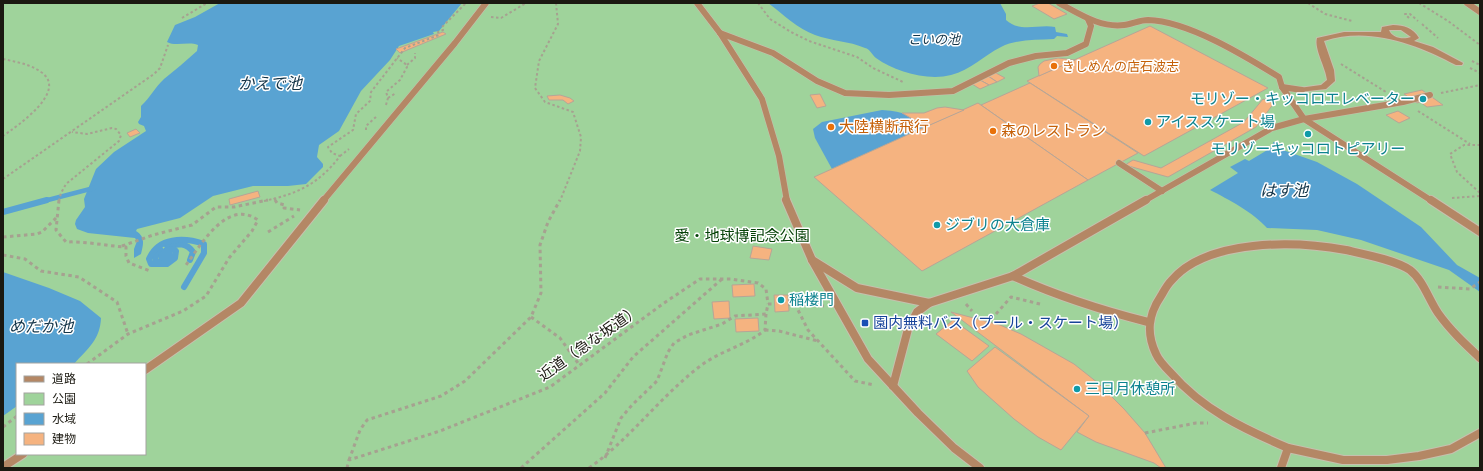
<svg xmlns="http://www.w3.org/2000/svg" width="1483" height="471" viewBox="0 0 1483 471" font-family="'Space Grotesk','Noto Sans JP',sans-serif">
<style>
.green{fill:#9fd39b;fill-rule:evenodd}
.water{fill:#59a3d2}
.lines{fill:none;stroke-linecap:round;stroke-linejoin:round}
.stream-far1{stroke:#59a3d2;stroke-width:4.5}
.stream{stroke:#59a3d2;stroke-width:6}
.building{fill:#f5b380;stroke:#b7a597}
.lane-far1-casing{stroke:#c6c0ae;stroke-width:7}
.lane-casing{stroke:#c6c0ae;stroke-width:10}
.street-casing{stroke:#c6c0ae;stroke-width:2}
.path-far1{stroke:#a6a190;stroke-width:2;stroke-dasharray:2.5 2.5;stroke-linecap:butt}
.path{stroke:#a6a190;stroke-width:3;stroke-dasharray:3.5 3.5;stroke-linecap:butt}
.lane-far1{stroke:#b48765;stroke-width:6}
.lane{stroke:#b48765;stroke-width:8}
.street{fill:#b48765;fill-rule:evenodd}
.food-dot{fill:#e8710a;stroke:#fff;stroke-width:1.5}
.culture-dot{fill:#0f9aa8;stroke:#fff;stroke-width:1.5}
.transit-dot{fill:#1a4fb4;stroke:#fff;stroke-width:1.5}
.labels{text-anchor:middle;stroke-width:3;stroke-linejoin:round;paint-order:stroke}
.far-water-label{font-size:13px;font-style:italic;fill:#143549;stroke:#fff}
.far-food-label{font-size:13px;fill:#c56008;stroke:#fff;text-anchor:start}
.culture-label{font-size:15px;fill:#0d838f;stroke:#fff;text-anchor:start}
.food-label{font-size:15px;fill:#c56008;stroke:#fff;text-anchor:start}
.park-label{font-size:15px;fill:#054207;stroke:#fff}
.transit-label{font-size:15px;fill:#164399;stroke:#fff;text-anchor:start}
.street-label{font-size:15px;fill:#1b1911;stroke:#fff}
.water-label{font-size:16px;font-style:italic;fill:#143549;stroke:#fff}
</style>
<rect width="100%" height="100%" fill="#ebe5d0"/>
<!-- green -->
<path class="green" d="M3,3H1480V468H3ZM17,364H145V454H17Z"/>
<!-- water -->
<g class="water">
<path d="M220,3H462L439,31L433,32L434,34L399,46L390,60L361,91L339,131L319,145L317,157L323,164V167L306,184L288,186H253L213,196L180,218L137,229L136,231C146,237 143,245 141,254L134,258V249L137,241L135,238L88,233L77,229L75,224L76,220L85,207L84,199L96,169L114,152L146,131L144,126L139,124L138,122L141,117V106C150,98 155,87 164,79C175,70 186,61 197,51L198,45C188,41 176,47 167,42L175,25L195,17Z"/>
<path d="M768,3H1000L1006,14V20C1020,33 1038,24 1055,27L1056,32L1067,34L1068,37L1057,36L1054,39C1036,40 1017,39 1001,47C983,56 971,70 951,75C928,81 895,72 876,58C872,55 870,49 865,48C849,41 831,41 815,35C798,29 783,14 768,3Z"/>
<path d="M882,110C897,111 916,114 923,128L832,169L815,138L813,129L822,122Z"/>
<path d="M1273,142L1280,143L1283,150L1317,162L1357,184L1421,227L1457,265L1480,278V292L1449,270L1361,240L1317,230L1267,228C1254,213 1228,199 1210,190L1238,173L1230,167L1245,159L1249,161L1274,146Z"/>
<path d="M3,272L49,288L80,301L101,318C100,340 88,348 74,364H17V406L3,416Z"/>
</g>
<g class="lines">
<!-- stream-far1 -->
<path class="stream-far1" d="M44,201L94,188"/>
<!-- stream -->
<g class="stream">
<path d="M3,212L47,200"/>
<path d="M167,246C178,244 186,242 193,252L190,260"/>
<path d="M160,249L155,258L156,261L161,262"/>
<path d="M168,255H170L168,258H162L161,256L165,251L174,249L176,251L175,258L167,264H151L149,259C158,237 184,237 204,244V253L184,287"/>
</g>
</g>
<!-- building -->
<g class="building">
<path d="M1040,3H1048L1067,14L1054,19L1032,6Z"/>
<path d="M1150,26L1268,88L1144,156L1027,81Z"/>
<path d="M443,32L446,34L400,53L396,49Z"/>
<path d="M1058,58L1075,60L1039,76L1038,67L1040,64L1044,61Z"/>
<path d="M996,73L1005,78L997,82L988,76Z"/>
<path d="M988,76L997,82L989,85L980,80Z"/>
<path d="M980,80L989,85L980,89L972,84Z"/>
<path d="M1030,83L1138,153L1088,180L981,105Z"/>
<path d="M1422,90L1443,105L1427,107L1420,102L1417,103L1404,94Z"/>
<path d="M820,94L826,106L817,108L810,95Z"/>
<path d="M560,95L570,98L574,101L568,104L563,100H549L547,96Z"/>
<path d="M1263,99L1274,103L1256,127L1168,177L1125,165L1133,160L1161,168L1244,122Z"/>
<path d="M978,103L1088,180L922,271L814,177Z"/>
<path d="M945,107L964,110L923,128L921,124L902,113H924L937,108Z"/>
<path d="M1398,111L1410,118L1399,123L1386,115Z"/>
<path d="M136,129L140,133L130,137L127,133Z"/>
<path d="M258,191L260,197L230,205L229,199Z"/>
<path d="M753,246L772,249L769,260L750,258Z"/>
<path d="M754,284L755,296L733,297L732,285Z"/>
<path d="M774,295H788L789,311L775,312Z"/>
<path d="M729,301L730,318L714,319L712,302Z"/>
<path d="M951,312L1000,325L1021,334L1074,364L1098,383L1124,409L1145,433L1166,468H1161L1154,463L1096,442L1077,432L1089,416Z"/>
<path d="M758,318L759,331L736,332L735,319Z"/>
<path d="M953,320L989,346L972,361L936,334Z"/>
<path d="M995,347L1089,416L1061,450L1038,437L1014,419L978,387L967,371Z"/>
</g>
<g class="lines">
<!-- lane-far1 casing -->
<g class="lane-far1-casing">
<g id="lane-far1">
<path d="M697,3L720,33L762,99L779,156L787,201"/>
<path d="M1059,3C1080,14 1100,28 1124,25C1132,24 1140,20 1148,20C1188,21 1245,56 1279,77L1282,87L1304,119L1432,201"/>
<path d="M1467,3L1480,12"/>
<path d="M720,33L773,53L817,81L845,93L889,95L953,91L1009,63L1036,56L1067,53L1086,44L1091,26L1088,19"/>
<path d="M1282,87L1302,90"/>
<path d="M1119,163L1162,191"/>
<path d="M323,201L455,43L486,3"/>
<path d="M1144,201L1272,128L1304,119L1403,102L1430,95"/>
</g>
</g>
<!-- lane casing -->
<g class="lane-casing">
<g id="lane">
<path d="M786,200L812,260L868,359L918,413L954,448L980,468"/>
<path d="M1431,200L1480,232"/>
<path d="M812,260L857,288L929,303L1013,276L1146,200"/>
<path d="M1013,276C1057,296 1101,310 1148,322"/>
<path d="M145,370L241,303L324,200"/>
<path d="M893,386L908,329L917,312L929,303"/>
<path d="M1288,448C1244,429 1203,410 1171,373C1165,367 1159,361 1156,354C1146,333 1148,315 1161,296C1164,291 1167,285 1171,281C1207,238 1296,241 1346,250C1363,254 1396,260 1410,270C1423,280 1429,300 1438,313C1450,330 1465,344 1480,358"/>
<path d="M3,467L23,454"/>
<path d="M1281,468L1288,448L1343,460H1387L1419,456L1451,449L1480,433"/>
</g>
</g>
<!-- street casing -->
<g class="street-casing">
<path id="street" d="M1393,25C1404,25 1413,28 1419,38L1414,41L1433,47L1463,63L1462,65H1456C1416,44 1369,26 1324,41L1334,70L1335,81L1326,89L1299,92V88L1321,85L1327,80C1326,68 1314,49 1317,38L1344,32H1381L1382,27ZM1389,30H1401L1411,37C1403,40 1392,38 1389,30Z"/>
</g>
<!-- path-far1 -->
<g class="path-far1">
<path d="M556,3L558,24L539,61L535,88L545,102L573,112L581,137L580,151L560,201"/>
<path d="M758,3L770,19L791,32L809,41L857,57L873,68L903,82"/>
<path d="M1308,3L1325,14L1352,21"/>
<path d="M1419,3L1448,21L1480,45"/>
<path d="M491,17L501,18L526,3"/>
<path d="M182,18L207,3"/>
<path d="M1409,18L1405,14H1410L1418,21"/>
<path d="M1422,24L1438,38"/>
<path d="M3,59C16,62 30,64 41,72C69,91 17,126 3,136"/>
<path d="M1472,61L1480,65"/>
<path d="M1341,64L1386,92"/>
<path d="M407,65L415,58V53"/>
<path d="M1470,68L1480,73"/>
<path d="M1441,93L1480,85"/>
<path d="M388,98L396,93"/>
<path d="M386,105L388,98L386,92L400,80L407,67V65L397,58"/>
<path d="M1418,111L1470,144"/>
<path d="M366,130V126L377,116"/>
<path d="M1480,145H1464L1450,154L1457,172L1480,193"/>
<path d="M340,156L349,149"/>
<path d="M3,179L154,74L160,68L168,45"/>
<path d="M274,198L276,201"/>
<path d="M1452,198L1480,196"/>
<path d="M59,201L61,193L66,184L119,141L121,135L116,129L112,128L87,134L72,132"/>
<path d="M264,201C297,194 319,184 340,156L332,153L328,147L353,130L356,114L370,101L371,92L405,48L439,35L438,32L443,30L442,27L466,3"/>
</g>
<!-- path -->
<g class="path">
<path d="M59,200L56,230L66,242C86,241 106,246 126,247V256L129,263L150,271"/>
<path d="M275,200L277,203L285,205L284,208L300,210"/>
<path d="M268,232L294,216"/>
<path d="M3,237L37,234L42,232L56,218"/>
<path d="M122,246L153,235L192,225L216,207H234L268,200"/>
<path d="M3,255L25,259L41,271L79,277L117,302L128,334"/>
<path d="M1438,287L1470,289L1480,282"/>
<path d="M788,304L824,306"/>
<path d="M795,304L808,330L855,381L874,385"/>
<path d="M966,304L972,311"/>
<path d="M996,314L1011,297L1040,304L1042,302"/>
<path d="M531,317L560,338L580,366"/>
<path d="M765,330L779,331L818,341"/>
<path d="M87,364L128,334L183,311L206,296L229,258L252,231L258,220C227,198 201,245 186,265"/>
<path d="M3,427L17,416"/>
<path d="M1145,433L1196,423H1208"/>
<path d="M605,458L621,418L632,405L657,381L668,352L674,343L688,335L722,324L735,316L766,314L768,304H774"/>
<path d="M349,460L360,430L367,420L441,396L465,381L531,317L541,293L540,245L548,222L560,200"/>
<path d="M347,468L349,460L440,431L550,387L664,303L700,279H731L758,283L766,289L768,304"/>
<path d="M521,468L605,393L633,357L722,279"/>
<path d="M589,468C630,439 659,398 699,367C719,351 745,346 765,330L766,314"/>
</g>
<!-- lane-far1 -->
<use href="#lane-far1" class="lane-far1"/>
<!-- lane -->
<use href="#lane" class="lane"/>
<!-- street -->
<use href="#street" class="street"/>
</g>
<!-- markers -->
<g class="food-dot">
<circle cx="1054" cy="66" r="4"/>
<circle cx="831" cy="127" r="4"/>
<circle cx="993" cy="131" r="4"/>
</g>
<g class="culture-dot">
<circle cx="1423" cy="99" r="4"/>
<circle cx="1148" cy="122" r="4"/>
<circle cx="1308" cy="134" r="4"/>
<circle cx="937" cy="225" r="4"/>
<circle cx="781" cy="300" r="4"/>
<circle cx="1077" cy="389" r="4"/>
</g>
<rect class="transit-dot" x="861" y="319" width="8" height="8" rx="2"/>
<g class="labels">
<!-- far-water labels -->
<g class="far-water-label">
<text x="934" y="44">こいの池</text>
</g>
<!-- far-food labels -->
<g class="far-food-label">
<text x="1062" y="71">きしめんの店石波志</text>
</g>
<!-- culture labels -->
<g class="culture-label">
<text x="1415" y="104" text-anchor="end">モリゾー・キッコロエレベーター</text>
<text x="1156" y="127">アイススケート場</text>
<text x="1308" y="154" text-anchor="middle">モリゾーキッコロトピアリー</text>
<text x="945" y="230">ジブリの大倉庫</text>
<text x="789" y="305">稲楼門</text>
<text x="1085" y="394">三日月休憩所</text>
</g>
<!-- food labels -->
<g class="food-label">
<text x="839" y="132">大陸横断飛行</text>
<text x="1001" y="136">森のレストラン</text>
</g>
<!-- park labels -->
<g class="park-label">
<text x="742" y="241">愛・地球博記念公園</text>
</g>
<!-- transit labels -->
<g class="transit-label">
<text x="873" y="328">園内無料バス（プール・スケート場）</text>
</g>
<!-- street labels -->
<g class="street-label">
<text transform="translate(589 343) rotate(-35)" y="5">近道（急な坂道）</text>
</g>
<!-- water labels -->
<g class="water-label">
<text x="270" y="89">かえで池</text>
<text x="1284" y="196">はす池</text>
<text x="41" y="332">めだか池</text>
</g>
</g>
<!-- border -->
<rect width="1483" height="471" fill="none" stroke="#1b1911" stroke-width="8"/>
<!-- legend -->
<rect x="16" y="363" width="130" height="92" fill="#ffffff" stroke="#a4a3a0"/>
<rect x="24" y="376" width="20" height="6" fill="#b48765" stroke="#a4a3a0"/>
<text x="52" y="383" font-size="12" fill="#1b1911">道路</text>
<rect x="24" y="393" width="20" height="12" fill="#9fd39b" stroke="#a4a3a0"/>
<text x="52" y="403" font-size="12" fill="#1b1911">公園</text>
<rect x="24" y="413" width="20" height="12" fill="#59a3d2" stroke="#a4a3a0"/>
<text x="52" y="423" font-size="12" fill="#1b1911">水域</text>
<rect x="24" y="433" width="20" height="12" fill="#f5b380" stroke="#a4a3a0"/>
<text x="52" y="443" font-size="12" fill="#1b1911">建物</text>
</svg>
